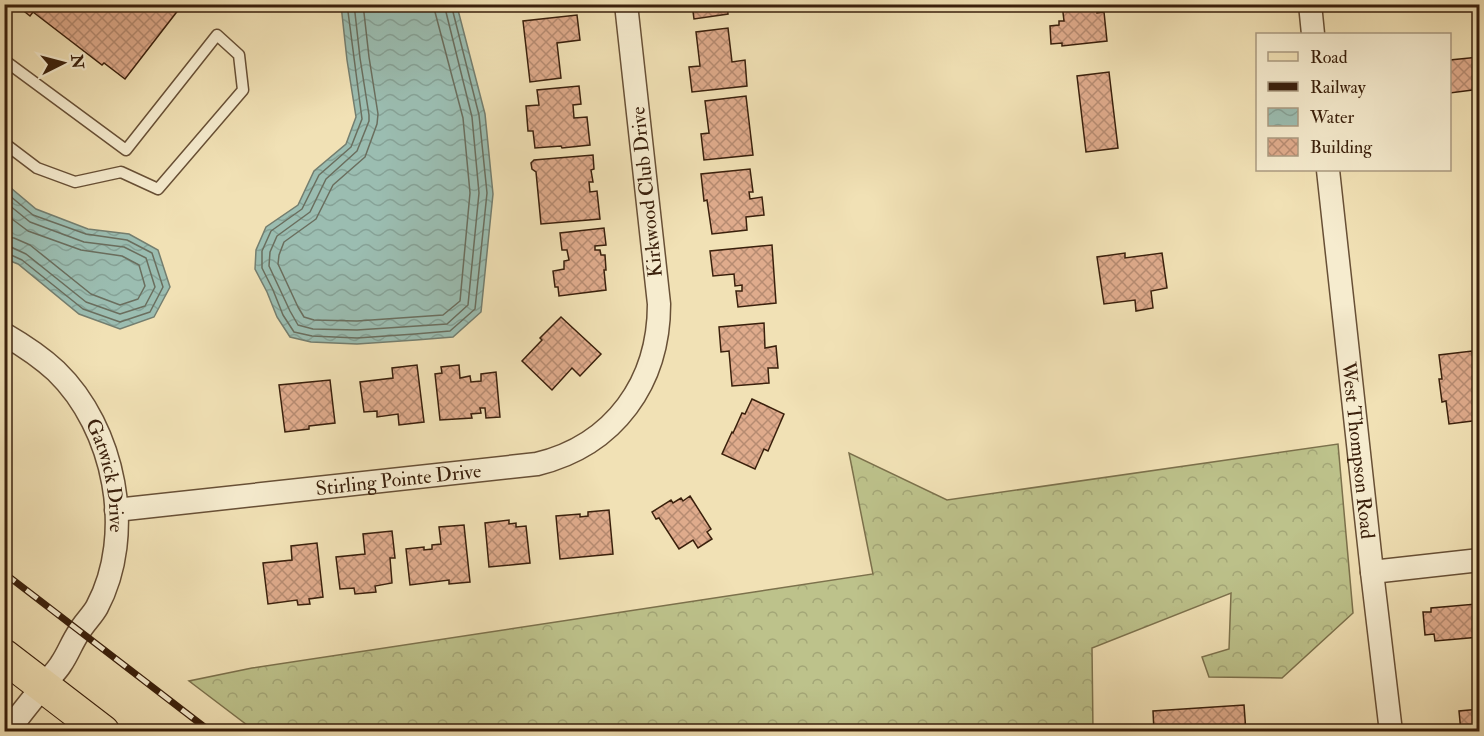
<svg xmlns="http://www.w3.org/2000/svg" width="1484" height="736" viewBox="0 0 1484 736" font-family="'IM FELL Double Pica',serif">
<style>
.forest{fill:url(#forest-crowns);stroke:#7c714c;stroke-width:1.5}
.water{fill:url(#water-waves);stroke:#747e6f;stroke-width:1.5}
.lines{fill:none;stroke-linecap:round;stroke-linejoin:round}
.shore{stroke:#6a6e5e;stroke-width:1.5}
.building{fill:url(#building-cross-hatch);stroke:#3a200c;stroke-width:1.5}
.lane-casing{stroke:#685036;stroke-width:13}
.street-casing{stroke:#685036;stroke-width:25}
.primary-casing{stroke:#3a200c;stroke-width:35}
.lane{stroke:#f6eccf;stroke-width:10}
.street{stroke:#f6eccf;stroke-width:22}
.primary{stroke:#f1e1b5;stroke-width:33}
.rail-casing{stroke:#3a200c;stroke-width:7}
.rail{stroke:#f6eccf;stroke-width:4.5;stroke-dasharray:14;stroke-linecap:butt}
.labels{text-anchor:middle;stroke-width:4.5;stroke-linejoin:round;paint-order:stroke}
.street-label{font-size:20px;fill:#3a200c;stroke:#f6eccf}
</style>
<defs>
<pattern id="forest-crowns" width="20" height="18" patternUnits="userSpaceOnUse" patternTransform="scale(1.5)"><rect width="20" height="18" fill="#bdc28b"/><path d="M2 6a3 3 0 1 1 6 0M12 15a3 3 0 1 1 6 0" fill="none" stroke="#a3a677"/></pattern>
<pattern id="water-waves" width="16" height="10" patternUnits="userSpaceOnUse" patternTransform="scale(1.5)"><rect width="16" height="10" fill="#9bbdb1"/><path d="M0 5q4-4 8 0t8 0" fill="none" stroke="#86a297"/></pattern>
<pattern id="building-cross-hatch" width="8" height="8" patternUnits="userSpaceOnUse" patternTransform="scale(1.5)"><rect width="8" height="8" fill="#dfab8c"/><path d="M0 0l8 8M0 8l8-8" fill="none" stroke="#b68b71"/></pattern>
</defs>
<rect width="100%" height="100%" fill="#f1e1b5"/>
<filter id="stains"><feTurbulence type="fractalNoise" baseFrequency=".00333" numOctaves="4"/><feColorMatrix values="0 0 0 0 .2 0 0 0 0 .09 0 0 0 0 .02 0 0 0 .5 -.17"/></filter>
<radialGradient id="worn" r=".72"><stop offset=".6" stop-color="#630" stop-opacity="0"/><stop offset="1" stop-color="#630" stop-opacity=".3"/></radialGradient>
<!-- forest -->
<path class="forest" d="M1338,444L1353,613L1282,678L1209,677L1202,657L1229,649L1231,593L1092,648L1093,731H255L189,681L252,668L873,574L849,453L947,500Z"/>
<!-- water -->
<g class="water">
<path d="M341,5L456,4L457,6L485,114L493,194L481,312L453,337L416,340L357,344L311,342L290,337L277,317L267,292L255,269L256,250L266,227L298,205L314,171L346,144L356,117L347,60Z"/>
<path d="M5,183L36,209L88,229L129,234L158,250L170,287L154,317L120,329L79,314L18,264L5,259Z"/>
</g>
<g class="lines">
<!-- shore -->
<g class="shore">
<path d="M347,4L362,119L351,147L319,175L302,209L271,231L262,251V268L273,290L283,315L294,332L312,336L357,338L415,334L450,331L475,309L487,193L479,115L451,4"/>
<path d="M354,4L360,58L369,115V121L357,151L326,179L310,212L277,236L270,252L269,266L290,311L298,325L313,329L357,330L447,324L468,305L479,193L472,117L444,4"/>
<path d="M363,4L369,57L378,114L377,124L365,157L333,185L316,219L284,242L279,255L278,264L298,307L304,317L314,320L357,321L443,315L460,301L470,193L463,118L435,12V4"/>
<path d="M4,191L33,215L86,234L127,240L152,253L163,287L150,312L120,322L83,309L22,260L9,254H4"/>
<path d="M4,201L30,222L84,242L124,247L146,258L155,287L145,306L120,314L86,302L26,254L11,247L4,246"/>
<path d="M4,213L28,231L81,250L122,256L139,265L145,286L138,299L120,305L91,294L30,245L14,238L4,237"/>
</g>
</g>
<!-- building -->
<g class="building">
<path d="M15,4H174L179,9L125,79L104,63L102,65L33,12L30,16Z"/>
<path d="M692,4H727L728,14L694,19Z"/>
<path d="M1062,4H1097V13L1104,12L1107,41L1062,46V43L1051,44L1050,26L1059,25V21H1064Z"/>
<path d="M577,15L580,40L557,43L561,78L530,82L523,21Z"/>
<path d="M728,28L732,62L745,60L747,86L692,92L689,67L700,66L696,32Z"/>
<path d="M1479,57L1480,89L1450,93V60Z"/>
<path d="M1109,72L1118,148L1086,152L1077,76Z"/>
<path d="M579,86L581,104L573,105L574,118L587,117L590,145L562,148L561,146L535,148L533,131H528L526,106L539,105L537,90Z"/>
<path d="M746,96L753,155L704,160L701,134L709,133L705,101Z"/>
<path d="M593,155L594,169L591,170L593,182H589L590,192L597,191L600,219L541,224L536,172L532,169L531,163L534,160Z"/>
<path d="M750,169L753,192H749L750,199L762,197L764,215L746,217L747,230L712,234L707,200L704,201L701,174Z"/>
<path d="M604,228L606,245L595,246V250H600L601,255H605L606,270H604L606,290L559,296L558,287H555L553,271L564,269V261L569,260L567,250H562L560,233Z"/>
<path d="M772,245L776,303L738,307L736,291H742V285L735,286L734,274L713,276L710,251Z"/>
<path d="M1125,253V258L1162,253L1167,288L1151,291L1153,308L1136,311L1135,300L1104,304L1097,257Z"/>
<path d="M1480,256V277L1475,278L1473,257Z"/>
<path d="M561,317L601,354L580,376L572,368L552,390L522,361L542,340L540,338Z"/>
<path d="M764,323L765,348L776,346L778,368H768L769,383L732,386L729,351L721,352L719,327Z"/>
<path d="M1472,351L1475,375L1480,374V401H1478L1480,420L1449,424L1446,401L1442,402L1439,379H1442L1439,355Z"/>
<path d="M417,365L424,422L399,425L398,414L377,417V411L364,412L360,382L393,378L392,368Z"/>
<path d="M459,365L460,378L470,376L471,382L481,381V374L496,372L500,417L486,418L485,408H480L481,413L471,414L472,418L440,420L435,374L442,373L441,367Z"/>
<path d="M330,380L335,423L309,426V429L285,432L279,385Z"/>
<path d="M752,399L784,414L768,451L764,449L755,469L722,454L732,432L733,433L742,413L745,414Z"/>
<path d="M690,496L711,529L707,532L712,539L698,548L693,540L679,549L659,518L656,519L652,512L671,500L673,503L681,498L683,501Z"/>
<path d="M609,510L613,554L560,559L556,516L580,514V517L588,516V512Z"/>
<path d="M509,520V524L516,523V527L526,526L530,563L489,567L485,523Z"/>
<path d="M464,525L470,582L449,584V580L410,585L406,549L424,547V550L432,549V545L441,544L439,527Z"/>
<path d="M392,531L395,558H390L392,583L375,586L376,592L355,594L354,588L340,589L336,557L365,554L363,534Z"/>
<path d="M317,543L323,597L309,599L310,604L298,605L297,600L268,604L263,563L292,560L291,546Z"/>
<path d="M1476,604V609H1480V637L1435,641L1434,634L1425,635L1423,612H1431V608Z"/>
<path d="M1244,705L1246,732H1154L1153,711Z"/>
<path d="M1480,709V732H1461L1459,711Z"/>
</g>
<g class="lines">
<!-- lane casing -->
<g class="lane-casing">
<path id="lane" d="M4,60L126,150L217,35L239,55L243,90L158,189L121,172L75,182L37,168L4,143"/>
</g>
<!-- street casing -->
<g class="street-casing">
<g id="street">
<path d="M1310,4L1313,34"/>
<path id="s1" d="M1328,170L1372,572L1391,732"/>
<path id="s2" d="M4,334C23,345 40,356 56,371C115,428 136,534 97,607C92,616 84,623 79,632C72,642 68,654 61,664C56,672 49,678 44,685C31,701 19,716 7,732"/>
<path id="s3" d="M116,510L537,464C615,445 659,382 659,304L626,4"/>
<path d="M1372,572L1480,560"/>
</g>
</g>
<!-- primary casing -->
<g class="primary-casing">
<path id="primary" d="M4,656L103,732"/>
</g>
<!-- lane -->
<use href="#lane" class="lane"/>
<!-- street -->
<use href="#street" class="street"/>
<!-- primary -->
<use href="#primary" class="primary"/>
<!-- rail casing -->
<g class="rail-casing">
<path id="rail" d="M4,573L211,732"/>
</g>
<!-- rail -->
<use href="#rail" class="rail"/>
</g>
<g class="labels">
<!-- street labels -->
<g class="street-label">
<text transform="translate(646 192) rotate(-96)" y="7">Kirkwood Club Drive</text>
<text dy="7" stroke="none"><textPath href="#s1" startOffset="282">West Thompson Road</textPath></text>
<text dy="7" stroke="none"><textPath href="#s2" startOffset="183">Gatwick Drive</textPath></text>
<text dy="7" stroke="none"><textPath href="#s3" startOffset="284">Stirling Pointe Drive</textPath></text>
</g>
</g>
<!-- margin -->
<rect width="1484" height="736" fill="none" stroke="#f1e1b5" stroke-width="24"/>
<rect x="6" y="6" width="1472" height="724" fill="none" stroke="#3a200c" stroke-width="3"/>
<rect x="12" y="12" width="1460" height="712" fill="none" stroke="#3a200c" stroke-width="1.5"/>
<!-- legend -->
<rect x="1256" y="33" width="195" height="138" fill="#f6eccf" stroke="#ab9a81" stroke-width="1.5"/>
<rect x="1268" y="52" width="30" height="9" fill="#f1e1b5" stroke="#ab9a81" stroke-width="1.5"/>
<text x="1310" y="63" font-size="18" fill="#3a200c">Road</text>
<rect x="1268" y="82" width="30" height="9" fill="#3a200c" stroke="#ab9a81" stroke-width="1.5"/>
<text x="1310" y="93" font-size="18" fill="#3a200c">Railway</text>
<rect x="1268" y="108" width="30" height="18" fill="url(#water-waves)" stroke="#ab9a81" stroke-width="1.5"/>
<text x="1310" y="123" font-size="18" fill="#3a200c">Water</text>
<rect x="1268" y="138" width="30" height="18" fill="url(#building-cross-hatch)" stroke="#ab9a81" stroke-width="1.5"/>
<text x="1310" y="153" font-size="18" fill="#3a200c">Building</text>
<!-- north arrow -->
<g transform="translate(63 63) rotate(84)" stroke="#f6eccf" stroke-width="4.5" paint-order="stroke">
<path d="M0-4.5L10 22L0 15L-10 22Z" fill="#3a200c"/>
<text y="-9" font-size="16" font-weight="bold" text-anchor="middle" fill="#3a200c">N</text>
</g>
<rect width="100%" height="100%" filter="url(#stains)"/>
<rect width="100%" height="100%" fill="url(#worn)"/>
</svg>
